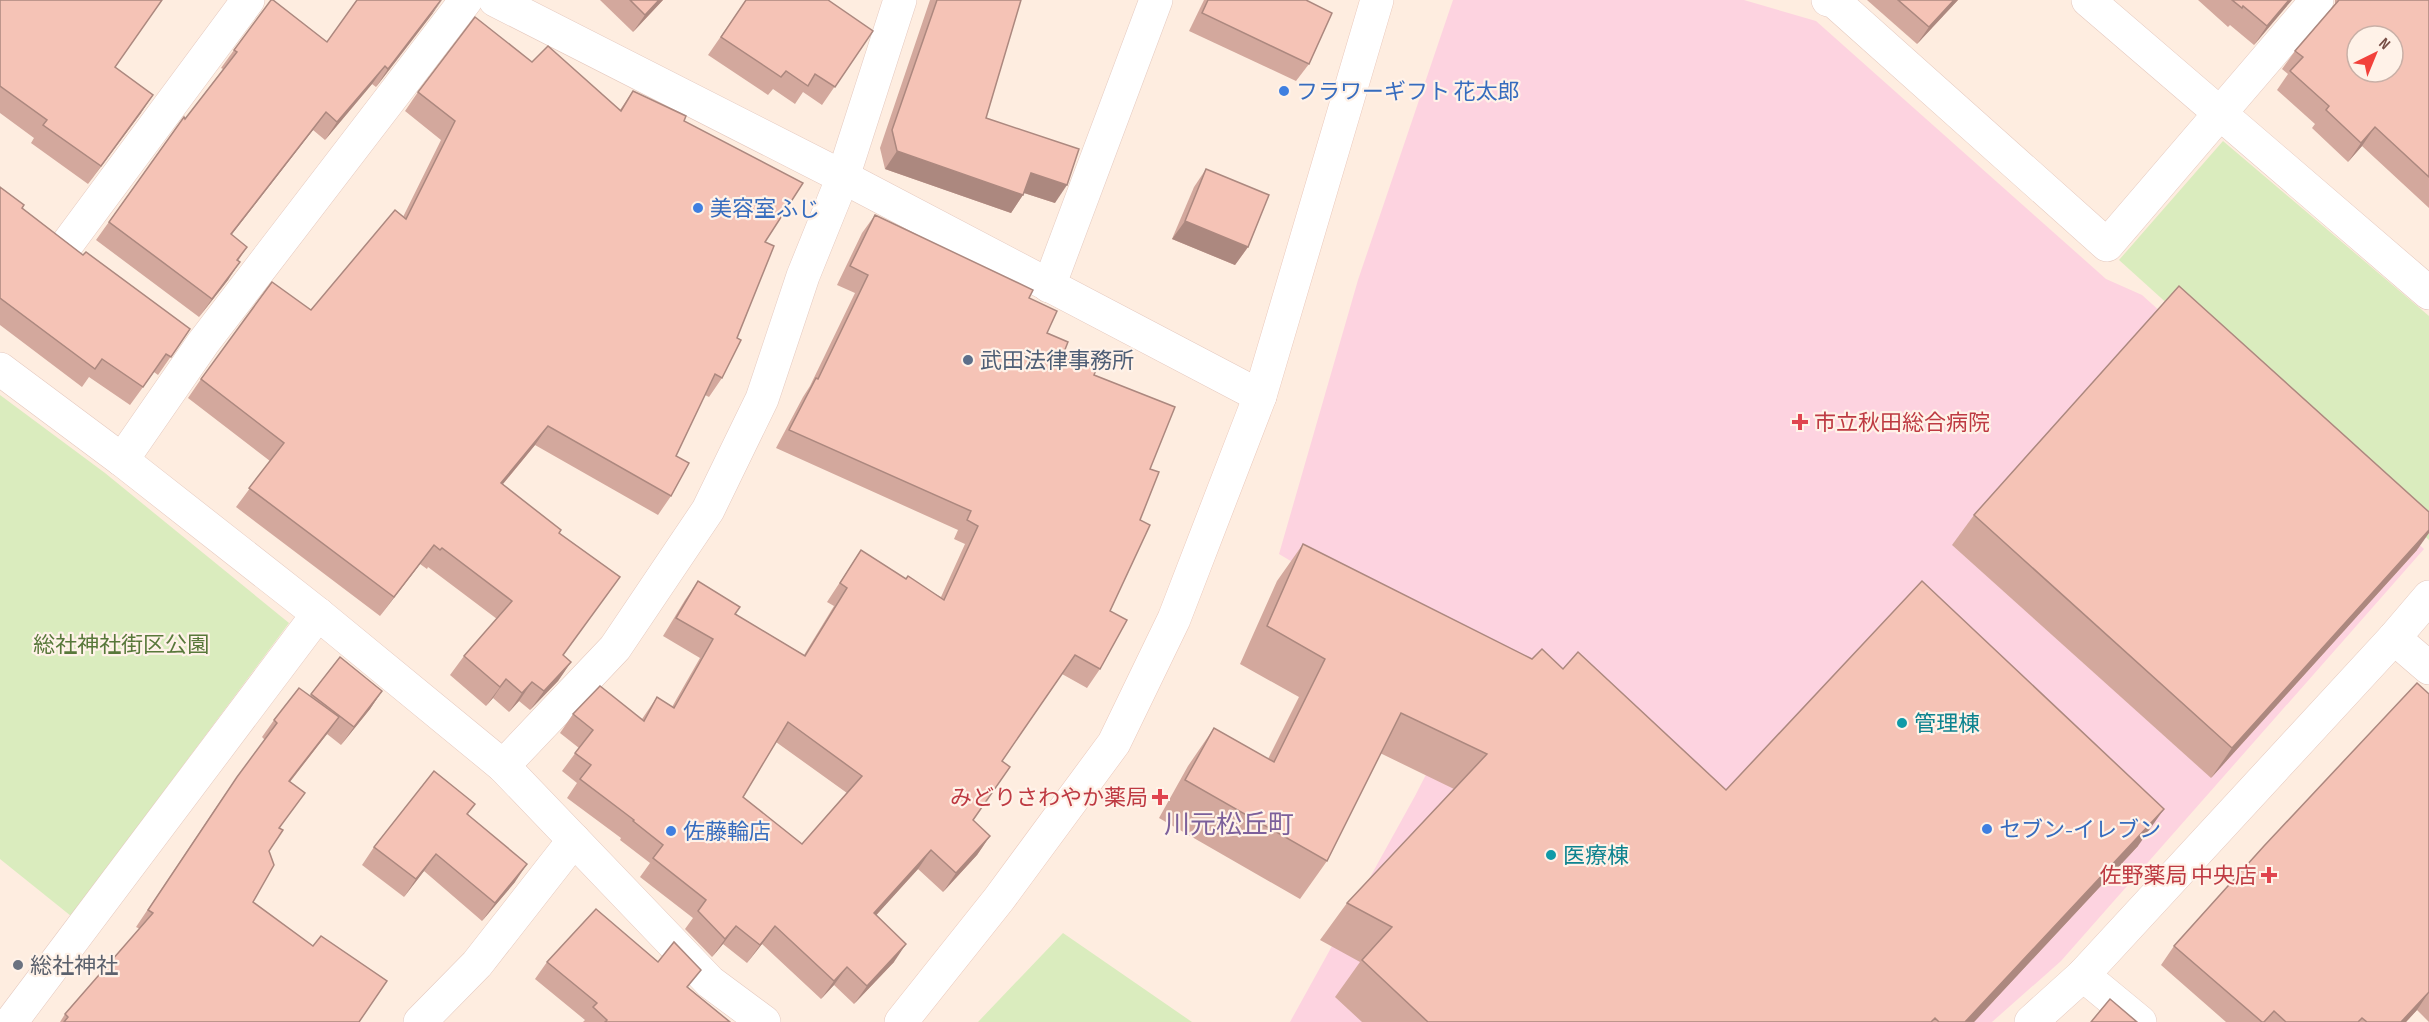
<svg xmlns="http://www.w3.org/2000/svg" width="2429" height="1022" viewBox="0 0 2429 1022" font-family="'Sofia Sans Condensed','Noto Sans JP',sans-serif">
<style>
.medical{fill:#fdd3e0}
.green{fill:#daecbe}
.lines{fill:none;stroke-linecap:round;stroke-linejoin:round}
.street-casing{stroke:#e5c9bf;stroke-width:34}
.secondary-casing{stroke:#eac8bb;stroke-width:34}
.street{stroke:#fff;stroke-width:33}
.secondary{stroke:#fff;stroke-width:33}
.wall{fill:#d3a89d;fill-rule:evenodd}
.shaded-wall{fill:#ac887f}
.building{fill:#f5c3b6;stroke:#ac887f;stroke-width:1.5;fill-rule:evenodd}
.shop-dot{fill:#3f7fe0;stroke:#fff2e8;stroke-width:2}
.service-dot{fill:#5c6f8a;stroke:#fff2e8;stroke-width:2}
.health-dot{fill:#e0444e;stroke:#fff2e8;stroke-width:2}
.culture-dot{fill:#0f9aa8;stroke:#fff2e8;stroke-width:2}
.worship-dot{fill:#6b7280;stroke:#fff2e8;stroke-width:2}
.labels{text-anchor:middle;stroke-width:4.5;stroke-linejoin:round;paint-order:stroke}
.shop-label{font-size:22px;fill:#366cbe;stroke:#fff2e8;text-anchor:start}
.service-label{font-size:22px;fill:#4e5e75;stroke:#fff2e8;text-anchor:start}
.health-label{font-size:22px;fill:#be3a42;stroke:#fff2e8;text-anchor:end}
.park-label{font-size:22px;fill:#58783a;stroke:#fff2e8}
.culture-label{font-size:22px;fill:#0d838f;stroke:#fff2e8;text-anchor:start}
.worship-label{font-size:22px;fill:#5b616d;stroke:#fff2e8;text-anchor:start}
.quarter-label{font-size:26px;fill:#7c609b;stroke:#fff2e8}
</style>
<rect width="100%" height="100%" fill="#feede0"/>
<!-- medical -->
<path class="medical" d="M1453,0H1744L1816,21L2106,279L2142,295L2424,549L2061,961L1992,1022H1290L1415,796L1478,673L1279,554L1358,280Z"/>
<!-- green -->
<g class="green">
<path d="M2223,141L2429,316V540L2119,260Z"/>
<path d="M0,395L105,473L289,623L71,916L0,859Z"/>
<path d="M1063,933L1192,1022H978Z"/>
</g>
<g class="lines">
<!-- street casing -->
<g class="street-casing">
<g id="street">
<path d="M495,0L843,177L1260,396"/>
<path d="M1828,0L1835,2L2107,245L2317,0"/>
<path d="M2088,0L2429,293"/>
<path d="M68,243L248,0"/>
<path d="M1049,286L1156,0"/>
<path d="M0,369L122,460L318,614L503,766L710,982L764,1022"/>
<path d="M122,460L203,343L466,0"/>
<path d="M2394,638L2429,668"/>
<path d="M503,766L615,648L708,510L762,399L803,276L843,177L900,0"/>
<path d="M2083,975L2140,1022"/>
<path d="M11,1022L318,614"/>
<path d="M420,1022L477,964L574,840"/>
<path d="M2031,1022L2083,975L2394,638L2429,597"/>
</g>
</g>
<!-- secondary casing -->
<g class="secondary-casing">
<path id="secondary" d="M901,1022L999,899L1114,743L1174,619L1260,396L1377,0"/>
</g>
<!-- street -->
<use href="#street" class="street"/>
<!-- secondary -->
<use href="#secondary" class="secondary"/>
</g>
<!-- wall -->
<g class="wall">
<path d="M0,0L115,67L141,113L88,184L31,143L34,138L0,113Z"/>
<path d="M600,0H663L633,32Z"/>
<path d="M746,0L873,31L822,105L803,92L795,104L773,89L768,95L708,55Z"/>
<path d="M930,0H1021L986,118L1055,203L1024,193L1011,213L885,169L880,148Z"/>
<path d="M1204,0H1306L1309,64L1296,81L1189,31Z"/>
<path d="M1867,0H1958L1917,44Z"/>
<path d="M2198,0H2292L2254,45L2230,25L2228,27Z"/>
<path d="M2335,0H2429V208L2362,146L2348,162L2312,128L2315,124L2277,90L2288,74L2282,69L2295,51L2335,4Z"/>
<path d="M433,13L376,87L372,84L325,140L313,130L231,235L247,247L238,261L228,280L199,317L96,240L184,117L185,119L223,69L221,68L234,50L327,42Z"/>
<path d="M532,62L620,110L633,91L684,121L765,242L737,338L722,378L709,397L705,395L676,456L671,496L658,515L535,445L503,484L559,533L564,656L571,662L558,681L530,710L519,701L509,712L493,698L486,706L450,675L464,656L497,619L428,567L427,569L420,564L380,616L236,507L270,461L188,398L201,379L311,310L403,217L441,140L405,111L418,92Z"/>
<path d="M1206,169L1248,247L1235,265L1172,239L1194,187Z"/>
<path d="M0,187L22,208L83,255L190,329L158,375L154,372L130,405L89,377L82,387L0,325Z"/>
<path d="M875,215L1029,298L1047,333L1064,352L1094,375L1150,469L1140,520L1110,611L1100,669L1087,688L1062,674L1002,761L973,820L990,836L977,855L943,892L918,869L876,915L894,962L854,1004L834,985L821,999L762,944L747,963L723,944L712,957L685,929L693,918L640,877L650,863L620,840L621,838L567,798L577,783L562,771L579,748L560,733L573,714L642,719L657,697L672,707L700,658L663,636L685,600L698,581L735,614L804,655L834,606L827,602L861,550L906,579L941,597L965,544L954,539L958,530L776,448L803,397L810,386L855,293L837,285L862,233ZM776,742L847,793L802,844L743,797Z"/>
<path d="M1974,515L2417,550L2211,778L1952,545Z"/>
<path d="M1303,544L1532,659L1563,669L1726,790L2138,846L1974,1022H1362L1335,997L1360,962L1320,940L1347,903L1454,789L1380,753L1327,861L1300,899L1159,818L1188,766L1214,728L1268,759L1299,697L1240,664L1277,581Z"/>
<path d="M340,657L382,691L370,709L341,745L327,734L290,782L280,828L269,851L253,902L359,1022H60L65,1014L140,929L136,927L225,794L265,740L262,737L274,720L310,696Z"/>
<path d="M2429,694V1022L2417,1010L2406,1022H2226L2161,965L2174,946Z"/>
<path d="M468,814L515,882L482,921L424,871L404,897L362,865L374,847Z"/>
<path d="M547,962L688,987L730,1022H583L585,1020L535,979Z"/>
</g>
<!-- shaded-wall -->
<g class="shaded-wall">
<path d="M442,0L433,13L376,87L388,69Z"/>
<path d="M659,0H663L633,32L645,15Z"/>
<path d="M1954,0H1958L1917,44L1929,27Z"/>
<path d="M2289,0H2292L2254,45L2267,26Z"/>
<path d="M385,66L372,84L325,140L337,122Z"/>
<path d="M153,95L141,113L88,184L101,166Z"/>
<path d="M326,112L313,130L218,252L231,234Z"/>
<path d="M2375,127L2362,146L2348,162L2361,143Z"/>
<path d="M897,151L1023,195L1011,213L885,169Z"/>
<path d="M1031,173L1067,185L1055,203L1018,191Z"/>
<path d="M1185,221L1248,247L1235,265L1172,239Z"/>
<path d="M240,262L228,280L199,317L212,299Z"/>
<path d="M548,426L535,445L488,502L501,483Z"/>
<path d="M2429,530V533L2417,550L2211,778L2232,748Z"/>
<path d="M434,545L420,564L380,616L394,597Z"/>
<path d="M571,662L558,681L530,710L544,691Z"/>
<path d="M506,679L493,698L486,706L500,687Z"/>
<path d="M532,682L519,701L509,712L522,693Z"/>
<path d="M382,691L370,709L341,745L354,727Z"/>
<path d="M339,717L327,734L277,798L289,781Z"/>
<path d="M2164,809L2138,846L1974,1022H1965Z"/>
<path d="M990,836L977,855L943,892L956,873Z"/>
<path d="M931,850L918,869L861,932L874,913Z"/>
<path d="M436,854L424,871L404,897L416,879Z"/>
<path d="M527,864L515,882L482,921L495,903Z"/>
<path d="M736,926L723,944L712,957L725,939Z"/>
<path d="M775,926L762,944L747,963L760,945Z"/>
<path d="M906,944L894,962L854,1004L867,986Z"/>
<path d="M847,967L834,985L821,999L834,981Z"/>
<path d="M2429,992L2417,1010L2406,1022H2401Z"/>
</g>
<!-- building -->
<g class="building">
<path d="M0,0H162L115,67L153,95L101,166L43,125L47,120L0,86Z"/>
<path d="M271,0H273L327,42L357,0H441L388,69L385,66L337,122L326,112L231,234L247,247L237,260L240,262L212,299L109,222L184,117L185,119L237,52L234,50Z"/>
<path d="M630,0H659L645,15Z"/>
<path d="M746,0H828L873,31L835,87L815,74L808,86L786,71L781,77L721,37Z"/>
<path d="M937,0H1021L986,118L1079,149L1067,185L1031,173L1023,195L897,151L892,130Z"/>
<path d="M1208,0H1306L1332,13L1309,64L1202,13Z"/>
<path d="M1898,0H1954L1929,27Z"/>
<path d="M2232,0H2289L2267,26L2243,6L2242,8Z"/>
<path d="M2339,0H2429V177L2375,127L2361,143L2326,110L2329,106L2290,71L2303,57L2295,51ZM2357,36H2393V72H2357Z"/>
<path d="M475,17L532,62L548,46L621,111L633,91L686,116L684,121L803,183L765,242L774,246L737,338L741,340L722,378L715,374L676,456L689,463L671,496L548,426L501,483L561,530L559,533L620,577L563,655L571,662L544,691L532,682L522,693L506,679L500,687L464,656L512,601L442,548L440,550L434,545L394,597L249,488L284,443L201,379L272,282L311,310L395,210L406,219L455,121L418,92Z"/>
<path d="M1206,169L1269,195L1248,247L1185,221Z"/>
<path d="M0,187L24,205L22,208L83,255L86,252L190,329L171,357L166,354L143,387L102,359L95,369L0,298Z"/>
<path d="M875,215L1033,290L1029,298L1057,311L1047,333L1068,342L1064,352L1097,367L1094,375L1175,407L1150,469L1159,472L1140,520L1150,525L1110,611L1127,620L1100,669L1075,655L1002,761L1010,767L973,820L990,836L956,873L931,850L874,913L906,944L867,986L847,967L834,981L775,926L760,945L736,926L725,939L698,911L706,900L653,858L663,845L633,821L634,820L580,779L591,765L575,753L593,730L573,714L600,686L644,721L657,697L674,708L713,639L676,618L698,581L740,607L735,614L805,656L847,588L840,583L861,550L906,579L908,576L944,600L978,526L967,520L971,511L789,430L816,378L818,379L868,275L850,266ZM788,722L862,776L802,844L743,797Z"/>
<path d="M2179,286L2429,512V530L2232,748L1974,515Z"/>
<path d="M1303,544L1532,659L1542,649L1563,669L1578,652L1726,790L1922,581L2164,809L1965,1022H1939L1935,1018L1931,1022H1428L1362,960L1392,927L1347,903L1487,754L1401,713L1327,861L1185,780L1214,728L1274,762L1325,659L1267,626Z"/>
<path d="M340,657L382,691L354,727L311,694Z"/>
<path d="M2417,683L2429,694V992L2401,1022H2367L2362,1018L2358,1022H2286L2274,1011L2264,1022H2262L2174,946L2264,846Z"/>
<path d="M299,688L339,717L289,781L305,793L279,828L283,830L269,851L274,865L253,902L313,946L321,936L387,981L359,1022H64L68,1017L65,1014L153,913L148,910L237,777L277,723L274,720Z"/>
<path d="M434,771L475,804L467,814L527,864L495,903L436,854L416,879L374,847Z"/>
<path d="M596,909L658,962L674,942L701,970L687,987L730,1022H605L607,1020L593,1007L597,1003L547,962Z"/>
<path d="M2110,999L2137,1022H2091Z"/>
</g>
<!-- markers -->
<g class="shop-dot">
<circle cx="1284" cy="91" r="6"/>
<circle cx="698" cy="208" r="6"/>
<circle cx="1987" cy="829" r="6"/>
<circle cx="671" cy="831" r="6"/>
</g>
<circle class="service-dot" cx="968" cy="360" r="6"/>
<g class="health-dot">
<path d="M1797 413h6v6h6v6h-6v6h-6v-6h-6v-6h6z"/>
<path d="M1157 788h6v6h6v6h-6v6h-6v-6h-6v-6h6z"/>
<path d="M2266 866h6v6h6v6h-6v6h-6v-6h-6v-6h6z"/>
</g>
<g class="culture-dot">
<circle cx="1902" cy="723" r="6"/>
<circle cx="1551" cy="855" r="6"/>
</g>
<circle class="worship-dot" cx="18" cy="965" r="6"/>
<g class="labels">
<!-- shop labels -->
<g class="shop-label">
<text x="1296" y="99">フラワーギフト 花太郎</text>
<text x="710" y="216">美容室ふじ</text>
<text x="1999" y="837">セブン-イレブン</text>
<text x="683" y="839">佐藤輪店</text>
</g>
<!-- service labels -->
<g class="service-label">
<text x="980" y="368">武田法律事務所</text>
</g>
<!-- health labels -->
<g class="health-label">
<text x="1814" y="430" text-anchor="start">市立秋田総合病院</text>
<text x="1148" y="805">みどりさわやか薬局</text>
<text x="2257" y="883">佐野薬局 中央店</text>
</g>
<!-- park labels -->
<g class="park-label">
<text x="121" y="652">総社神社街区公園</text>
</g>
<!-- culture labels -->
<g class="culture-label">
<text x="1914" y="731">管理棟</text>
<text x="1563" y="863">医療棟</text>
</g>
<!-- worship labels -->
<g class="worship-label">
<text x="30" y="973">総社神社</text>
</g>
<!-- quarter labels -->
<g class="quarter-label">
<text x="1229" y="833">川元松丘町</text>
</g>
</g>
<!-- north arrow -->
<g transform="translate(2375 54) rotate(43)"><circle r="28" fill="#fff2e8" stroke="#c9b0a7" stroke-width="1.5"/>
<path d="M0-4.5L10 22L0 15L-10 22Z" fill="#f2413b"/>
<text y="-9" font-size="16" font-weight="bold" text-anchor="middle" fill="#774e46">N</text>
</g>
</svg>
